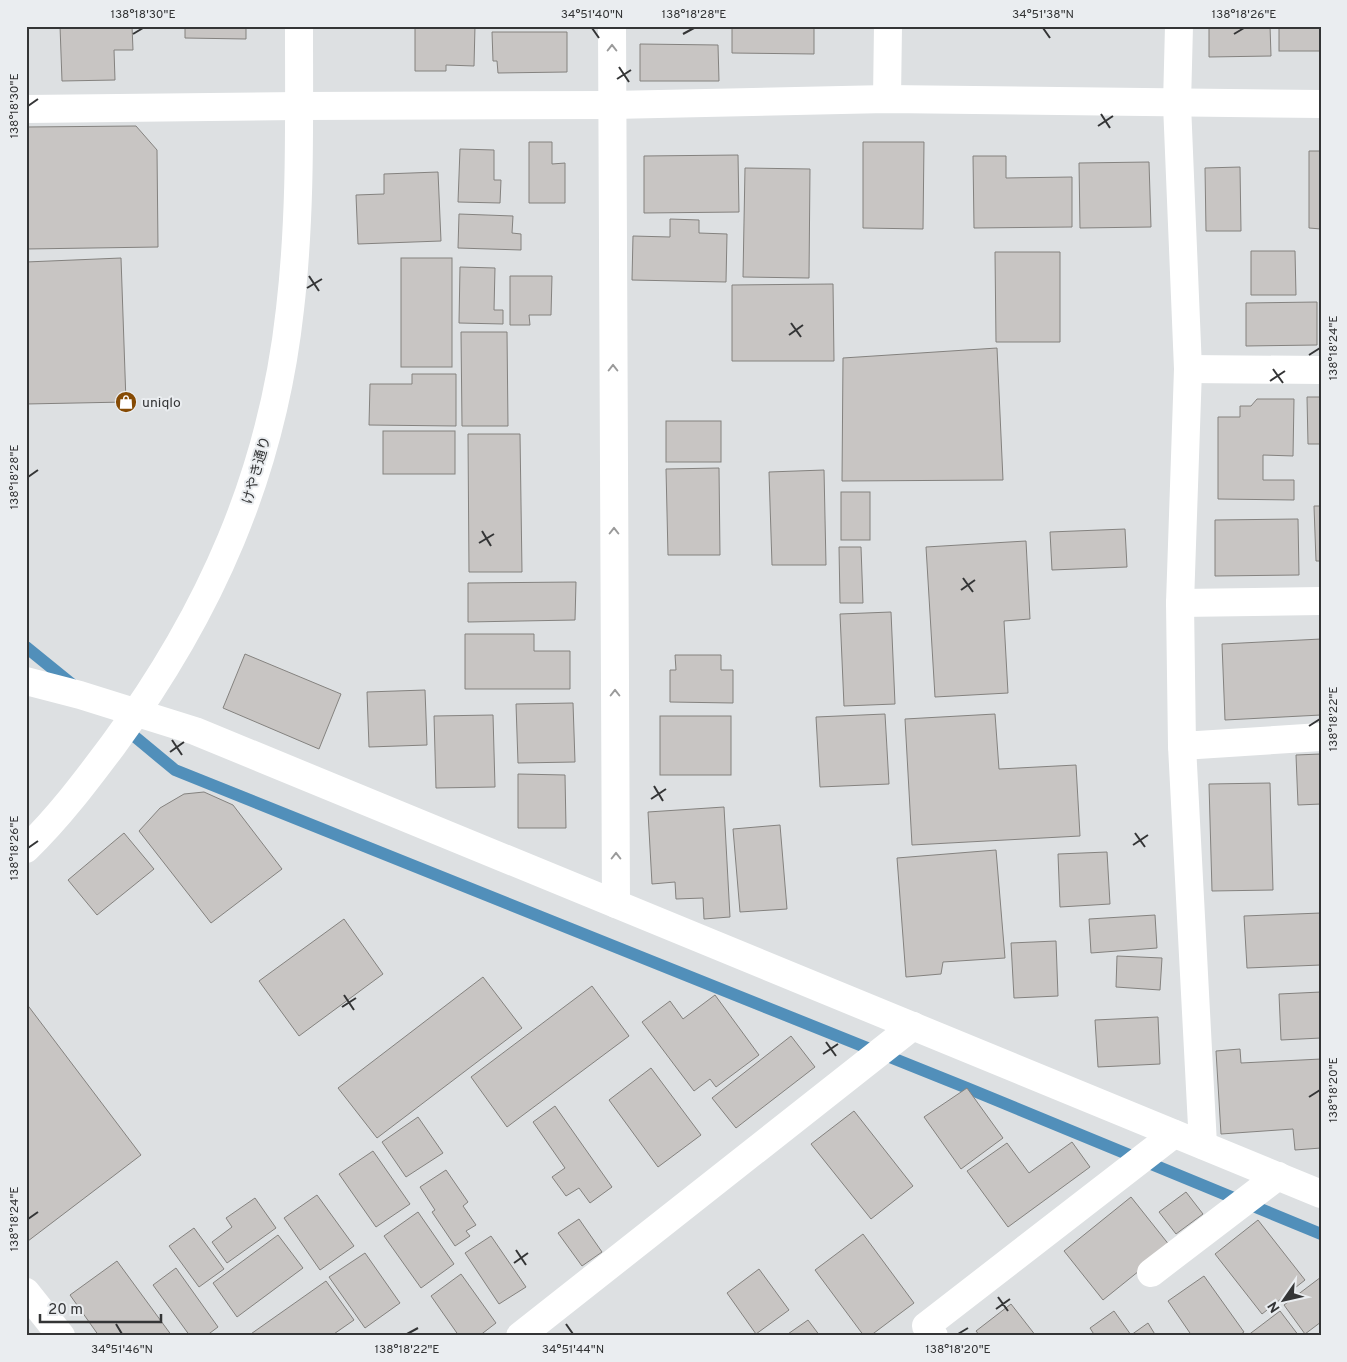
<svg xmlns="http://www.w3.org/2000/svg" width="1347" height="1362" viewBox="0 0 1347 1362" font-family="Overpass,'Noto Sans JP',sans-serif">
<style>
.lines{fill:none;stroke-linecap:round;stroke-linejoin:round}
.stream{stroke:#518fba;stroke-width:12}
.building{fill:#c8c5c3;stroke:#84827f}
.street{stroke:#fff;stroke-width:28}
.secondary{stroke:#fff;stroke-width:28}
.oneway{stroke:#9a9a9a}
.ticks{fill:none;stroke:#343536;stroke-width:2}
.labels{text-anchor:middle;stroke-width:4;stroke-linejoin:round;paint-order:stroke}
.poi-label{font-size:14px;fill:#343536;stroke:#eaedf0;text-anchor:start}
.street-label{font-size:14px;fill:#343536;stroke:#eaedf0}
.neatline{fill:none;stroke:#343536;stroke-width:2}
.ticks-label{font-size:12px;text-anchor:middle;fill:#343536}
</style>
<rect width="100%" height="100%" fill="#dde0e2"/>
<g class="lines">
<!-- stream -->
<g class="stream">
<path d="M26,647L74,686"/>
<path d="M122,726L175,770L967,1088L1321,1234"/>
</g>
</g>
<!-- building -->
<g class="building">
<path d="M60,26H132L133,50H114L115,80L62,81Z"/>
<path d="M185,26H246V39L185,38Z"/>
<path d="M415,26H475L474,66L446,65V71H415Z"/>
<path d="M732,26H814V54L732,53Z"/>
<path d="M1209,26H1270L1271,56L1209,57Z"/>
<rect x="1279" y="26" width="42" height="25"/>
<path d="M492,32H567V72L498,73L497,61H493Z"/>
<path d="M640,44L718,45L719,81H640Z"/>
<path d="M136,126L157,150L158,247L26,249V127Z"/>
<path d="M529,142H552V164L565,163V203H529Z"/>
<path d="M863,142H924L923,229L863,228Z"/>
<path d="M460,149L494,150V180H501L500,203L458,202Z"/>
<path d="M1309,151H1321V229L1309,228Z"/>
<path d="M738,155L739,212L644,213V156Z"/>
<path d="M973,156H1006V178L1072,177V227L974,228Z"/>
<path d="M1149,162L1151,227L1080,228L1079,163Z"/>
<path d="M1240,167L1241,231H1206L1205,168Z"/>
<path d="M745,168L810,169L809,278L743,277Z"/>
<path d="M438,172L441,241L358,244L356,195L384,194V174Z"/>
<path d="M459,214L513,216L512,233L521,234V250L458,248Z"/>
<path d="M670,219L699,220V233L727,234L726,282L632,280L633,236L670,237Z"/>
<path d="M1251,251H1295L1296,295H1251Z"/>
<path d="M995,252H1060V342H996Z"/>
<path d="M121,258L126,402L26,404V262Z"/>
<rect x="401" y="258" width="51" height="109"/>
<path d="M460,267L495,268L494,310H503V324L459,323Z"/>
<path d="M510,276H552L551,315H529L530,325H510Z"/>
<path d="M833,284L834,361H732V285Z"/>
<path d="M1317,302V345L1246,346V303Z"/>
<path d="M461,332H507L508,426H462Z"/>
<path d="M997,348L1003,480L842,481L843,358Z"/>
<path d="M412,374H456V426L369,425L370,384H412Z"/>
<path d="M1307,397H1321V444H1308Z"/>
<path d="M1257,399H1294L1293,456L1263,455V480H1294V500L1218,499V417H1240V406H1251Z"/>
<rect x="666" y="421" width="55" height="41"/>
<rect x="383" y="431" width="72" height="43"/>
<path d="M468,434H520L522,572H469Z"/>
<path d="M719,468L720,555H668L666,469Z"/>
<path d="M824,470L826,565H772L769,472Z"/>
<rect x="841" y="492" width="29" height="48"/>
<path d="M1314,506H1321V561H1316Z"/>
<path d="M1298,519L1299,575L1215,576V520Z"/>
<path d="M1125,529L1127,567L1052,570L1050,532Z"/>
<path d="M1026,541L1030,619L1004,621L1008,693L935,697L926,547Z"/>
<path d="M839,547H861L863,603H840Z"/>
<path d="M576,582L575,620L468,622V583Z"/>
<path d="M891,612L895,704L844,706L840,614Z"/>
<path d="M465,634H534V651H570V689H465Z"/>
<path d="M1321,639V715L1225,720L1222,644Z"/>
<path d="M245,654L341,694L319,749L223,708Z"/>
<path d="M675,655H721V670H733V703L670,702V670H676Z"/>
<path d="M425,690L427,745L369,747L367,692Z"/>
<path d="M573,703L575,762L518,763L516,704Z"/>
<path d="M885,714L889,784L820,787L816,717Z"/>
<path d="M995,714L999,769L1076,765L1080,836L912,845L905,719Z"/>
<path d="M493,715L495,787L436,788L434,716Z"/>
<rect x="660" y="716" width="71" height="59"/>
<path d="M1321,754V804L1298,805L1296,755Z"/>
<path d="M518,774L565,775L566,828H518Z"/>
<path d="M1270,783L1273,890L1212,891L1209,784Z"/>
<path d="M204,792L233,805L282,869L211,923L139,831L160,808L184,794Z"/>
<path d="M724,807L730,917L704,919L703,898L676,899L675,882L652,884L648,812Z"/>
<path d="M780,825L787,909L740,912L733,829Z"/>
<path d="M124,833L154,869L97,915L68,880Z"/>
<path d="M996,850L1005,958L943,962L941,974L906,977L897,858Z"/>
<path d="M1107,852L1110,904L1060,907L1058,854Z"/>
<path d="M1321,913V965L1247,968L1244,916Z"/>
<path d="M1155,915L1157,948L1091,953L1089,919Z"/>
<path d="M344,919L383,974L299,1036L259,981Z"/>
<path d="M1056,941L1058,996L1014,998L1011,943Z"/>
<path d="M1117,956L1162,958L1160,990L1116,987Z"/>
<path d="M483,977L522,1028L377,1138L338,1088Z"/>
<path d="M592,986L629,1036L507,1127L471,1077Z"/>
<path d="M1321,992V1038L1281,1040L1279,994Z"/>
<path d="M715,995L759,1055L716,1087L710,1079L694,1091L642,1022L670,1001L683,1019Z"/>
<path d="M26,1003L141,1155L28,1241L26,1239Z"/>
<path d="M1158,1017L1160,1064L1098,1067L1095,1020Z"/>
<path d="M791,1036L815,1067L736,1128L712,1098Z"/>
<path d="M1240,1049L1241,1063L1321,1059V1148L1295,1150L1293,1129L1221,1134L1216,1051Z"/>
<path d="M651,1068L701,1135L658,1167L609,1100Z"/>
<path d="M967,1088L1003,1138L961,1169L924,1117Z"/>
<path d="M555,1106L612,1187L590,1203L579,1188L566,1196L552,1177L565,1168L533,1122Z"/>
<path d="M854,1111L913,1186L871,1219L811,1144Z"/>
<path d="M418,1117L443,1153L406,1177L382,1142Z"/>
<path d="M1072,1142L1090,1167L1008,1227L967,1171L1007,1143L1029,1173Z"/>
<path d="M373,1151L410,1204L376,1227L339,1174Z"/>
<path d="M446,1170L468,1202L463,1206L476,1225L466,1231L470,1236L455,1246L432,1212L435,1210L420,1187Z"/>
<path d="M1186,1192L1203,1214L1176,1234L1159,1212Z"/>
<path d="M317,1195L354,1246L320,1270L284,1218Z"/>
<path d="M1131,1197L1170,1246L1103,1300L1064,1251Z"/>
<path d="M255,1198L276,1228L227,1263L212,1242L232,1227L226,1218Z"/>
<path d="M418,1212L454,1264L421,1288L384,1236Z"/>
<path d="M579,1219L602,1252L582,1266L558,1233Z"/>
<path d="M1258,1220L1305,1280L1262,1314L1215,1254Z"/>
<path d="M194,1228L224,1269L199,1287L169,1246Z"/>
<path d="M863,1234L914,1303L870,1336H864L815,1270Z"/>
<path d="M278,1235L303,1268L237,1317L213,1283Z"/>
<path d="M491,1236L526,1287L499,1304L465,1253Z"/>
<path d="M365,1253L400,1303L365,1328L329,1277Z"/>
<path d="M117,1261L172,1336H99L70,1295Z"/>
<path d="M176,1268L218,1327L206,1336H190L153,1285Z"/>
<path d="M759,1269L789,1310L756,1334L727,1293Z"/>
<path d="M461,1274L496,1323L479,1336H459L431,1296Z"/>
<path d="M1204,1276L1244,1332L1238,1336H1192L1168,1301Z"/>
<path d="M1321,1277V1322L1305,1334L1284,1305Z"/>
<path d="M326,1281L354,1320L331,1336H248Z"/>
<path d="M1011,1304L1036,1336H980L976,1331Z"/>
<path d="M1114,1311L1131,1335L1148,1323L1156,1336H1095L1090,1328Z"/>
<path d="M1280,1311L1299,1336H1247Z"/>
<path d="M808,1320L820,1336H785Z"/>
</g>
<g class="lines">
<!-- street -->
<g class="street">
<path d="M612,26L616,904"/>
<path d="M1179,26L1177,104L1188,369L1180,603L1182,746L1203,1145"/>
<path d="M887,99L888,26"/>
<path d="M26,109L299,106"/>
<path d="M1188,369L1321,370"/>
<path d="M1180,603L1321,601"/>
<path d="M1182,746L1321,737"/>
<path d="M1151,1273L1278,1176"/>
<path d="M26,1292L61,1336"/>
<path d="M520,1336L913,1026"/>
<path d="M934,1336L926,1326L1174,1134"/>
</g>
<!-- secondary -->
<g class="secondary">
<path d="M299,106L612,105L887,99L1321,104"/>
<path d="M26,681L80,695L195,731L1321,1194"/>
<path d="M26,849C59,817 86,781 113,745C210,613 272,474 290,309C301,215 299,121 299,26"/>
</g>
</g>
<!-- one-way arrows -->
<defs><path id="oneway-chevron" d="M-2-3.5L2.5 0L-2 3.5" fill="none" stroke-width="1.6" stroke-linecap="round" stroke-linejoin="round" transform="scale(1.25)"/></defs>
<g class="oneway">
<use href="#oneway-chevron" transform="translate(612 48) rotate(-90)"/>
<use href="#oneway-chevron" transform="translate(613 368) rotate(-90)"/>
<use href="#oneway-chevron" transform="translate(614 531) rotate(-90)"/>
<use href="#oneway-chevron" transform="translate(615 693) rotate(-90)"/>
<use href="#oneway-chevron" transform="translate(616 856) rotate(-90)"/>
</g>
<!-- ticks -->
<path class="ticks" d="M592,28L599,38M1043,28L1050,38M133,34L143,28M683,34L694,28M1234,34L1244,28M619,67L629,82M617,79L631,70M28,106L38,99M1101,114L1110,128M1098,126L1113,116M309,276L319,291M307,288L322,279M791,323L801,337M789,335L803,325M1309,355L1320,348M1273,369L1283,383M1270,381L1285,371M28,477L38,470M482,531L491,546M479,543L494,534M963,578L973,592M961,590L975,580M1309,726L1320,719M172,740L182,755M170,752L184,742M654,786L663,801M651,799L666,789M1135,833L1145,847M1133,845L1148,835M28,848L38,841M344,995L354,1010M342,1007L356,998M826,1042L836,1056M823,1054L838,1044M1309,1097L1320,1090M28,1219L38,1212M516,1250L526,1265M514,1263L528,1253M998,1297L1008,1311M996,1309L1010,1299M116,1324L122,1334M566,1324L573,1334M407,1334L418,1328M958,1334L968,1328"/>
<!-- icons -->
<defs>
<g id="shop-disc" transform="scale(1.125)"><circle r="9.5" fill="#864b05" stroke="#eaedf0"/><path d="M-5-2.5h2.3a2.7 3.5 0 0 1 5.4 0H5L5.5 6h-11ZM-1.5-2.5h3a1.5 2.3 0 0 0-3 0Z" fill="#fff"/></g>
</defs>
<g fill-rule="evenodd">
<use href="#shop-disc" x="126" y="402"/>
</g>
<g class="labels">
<!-- poi labels -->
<g class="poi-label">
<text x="142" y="407">uniqlo</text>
</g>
<!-- street labels -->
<g class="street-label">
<text transform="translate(256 470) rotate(-74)" y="5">けやき通り</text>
</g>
</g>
<!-- border -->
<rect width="1347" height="1362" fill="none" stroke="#eaedf0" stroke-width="55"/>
<!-- north arrow -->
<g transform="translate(1284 1300) rotate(236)" stroke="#eaedf0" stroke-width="4" paint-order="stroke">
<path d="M0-4L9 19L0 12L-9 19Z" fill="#343536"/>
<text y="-8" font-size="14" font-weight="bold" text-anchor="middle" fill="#343536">N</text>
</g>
<!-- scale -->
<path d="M40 1314v8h121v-8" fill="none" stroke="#343536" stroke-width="2.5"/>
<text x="48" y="1314" font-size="15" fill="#343536" stroke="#eaedf0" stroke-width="4" paint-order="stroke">20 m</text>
<rect x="28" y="28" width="1292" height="1306" class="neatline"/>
<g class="ticks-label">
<text x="143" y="18">138°18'30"E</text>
<text x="592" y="18">34°51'40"N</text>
<text x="694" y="18">138°18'28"E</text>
<text x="1043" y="18">34°51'38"N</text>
<text x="1244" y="18">138°18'26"E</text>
<text transform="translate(14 106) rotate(-90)" y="4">138°18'30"E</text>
<text transform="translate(1333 348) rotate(-90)" y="4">138°18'24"E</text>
<text transform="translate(14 477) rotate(-90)" y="4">138°18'28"E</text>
<text transform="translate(1333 719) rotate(-90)" y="4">138°18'22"E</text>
<text transform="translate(14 848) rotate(-90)" y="4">138°18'26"E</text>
<text transform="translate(1333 1090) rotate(-90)" y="4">138°18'20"E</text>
<text transform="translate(14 1219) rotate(-90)" y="4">138°18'24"E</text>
<text x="122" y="1353">34°51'46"N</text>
<text x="407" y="1353">138°18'22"E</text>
<text x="573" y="1353">34°51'44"N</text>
<text x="958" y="1353">138°18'20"E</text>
</g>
</svg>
